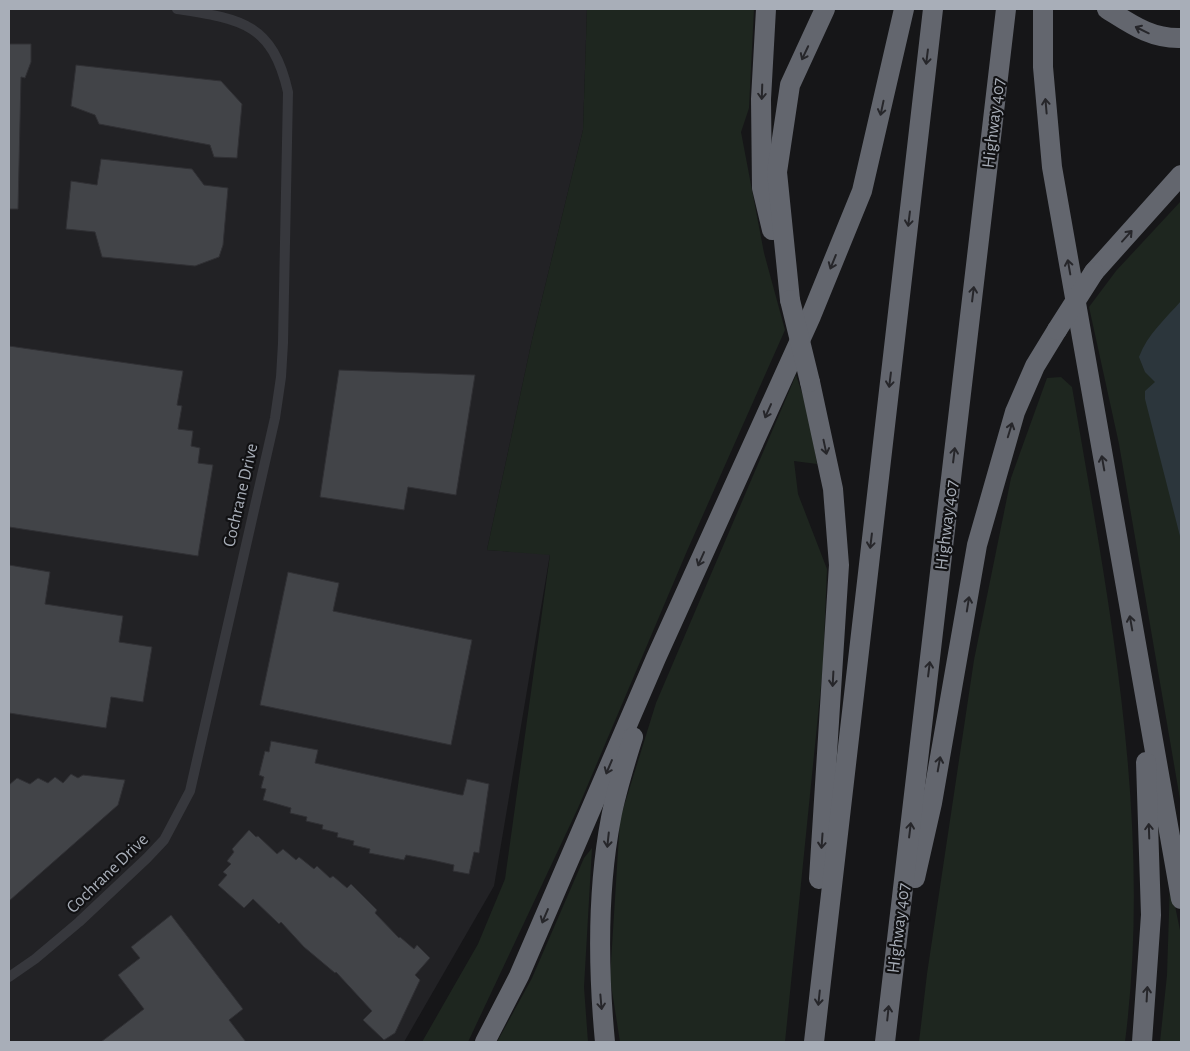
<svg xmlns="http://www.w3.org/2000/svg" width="1190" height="1051" viewBox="0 0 1190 1051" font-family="'Alegreya Sans',sans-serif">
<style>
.built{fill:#222225}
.green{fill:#1e261f}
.water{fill:#2c363c}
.building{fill:#424448;stroke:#303034}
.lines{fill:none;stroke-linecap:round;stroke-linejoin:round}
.street{stroke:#37383d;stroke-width:10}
.highway{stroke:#63666e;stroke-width:20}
.highway-bridge{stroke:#63666e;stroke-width:20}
.oneway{stroke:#26262a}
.labels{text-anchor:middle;stroke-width:4.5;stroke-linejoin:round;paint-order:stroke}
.street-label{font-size:18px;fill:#a8aeb8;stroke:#111113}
</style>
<rect width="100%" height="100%" fill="#161618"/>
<!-- built -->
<path class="built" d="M9,9H587L583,130L532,340L487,550L550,554L494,886L404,1042H9Z"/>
<!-- green -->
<g class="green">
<path d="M587,9H754L749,108L741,132L764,253L785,330L687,551L578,808L468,1042H422L478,944L505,879L550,555L487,550L532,340L583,130Z"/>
<path d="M1181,201V805L1119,444L1089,307L1116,271Z"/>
<path d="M796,375L809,414L817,464L794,461L798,494L827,569L823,666L785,1042H620L610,978L620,819L656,703Z"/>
<path d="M1061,377L1072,387C1109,603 1153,822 1125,1042H919L927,974L974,660L1011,478L1047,378Z"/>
<path d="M592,848L584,987L588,1042H497L532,978L584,858Z"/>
<path d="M1170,882L1181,935V1042H1160L1167,975Z"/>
</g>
<!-- water -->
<path class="water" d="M1181,301V540L1145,399V391L1155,382L1145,372L1139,357C1147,335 1166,318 1181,301Z"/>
<!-- building -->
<g class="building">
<path d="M9,44H31V62L25,78L21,77L18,209H9Z"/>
<path d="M76,65L221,81L242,104L237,158L214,157L210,145L99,124L95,115L71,106Z"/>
<path d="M101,159L192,169L204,185L228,188L223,245L219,257L195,266L102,257L95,232L66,229L71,181L97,185Z"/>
<path d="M9,346L183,371L177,405L182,406L178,429L193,431L191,446L200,448L198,463L213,465L198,556L9,527Z"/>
<path d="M339,370L475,375L456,495L408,487L404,510L320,497Z"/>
<path d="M9,565L50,572L45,604L123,616L119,642L152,647L143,702L111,697L106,728L9,713Z"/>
<path d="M288,572L339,583L333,611L472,640L451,745L260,705Z"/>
<path d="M271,741L318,750L315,763L461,795H463L467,779L489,784L479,853L474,852L469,874L453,871L454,865L432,860L406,855L404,860L369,853L370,849L353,845L354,841L337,837L338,833L322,829L323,825L306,821L307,817L290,813L291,808L263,800L266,789L261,788L264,777L259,775L265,751L269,752Z"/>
<path d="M71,774L78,778L83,775L125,780L118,805L9,901V785L17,778L30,784L38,778L48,783L55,777L63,783Z"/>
<path d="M249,830L256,837L258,836L277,854L283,849L296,860L299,857L314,869L317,866L330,878L333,876L347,888L351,884L377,910L375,913L399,938L400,937L414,949L417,945L430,958L415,975L420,980L395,1033L384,1040L363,1020L372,1011L336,972L335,973L304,947L281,922L279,924L253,899L244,908L218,885L227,875L223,872L231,864L227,861L234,852L232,849Z"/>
<path d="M171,915L243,1009L229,1020L246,1042H101L144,1009L118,975L140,958L131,947Z"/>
</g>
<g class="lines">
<!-- street -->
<path class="street" d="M9,977L35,959L79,922L147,858L164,840L190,791L275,418L281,377L283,343L288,92C272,22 240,19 177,9"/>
<!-- highway -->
<g class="highway">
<path d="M766,9L761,99L762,188L772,230"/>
<path d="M1043,9V67L1052,167L1181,899"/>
<path d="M1107,9C1131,24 1151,39 1181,38"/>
<path d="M1094,272L1181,175"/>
<path d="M790,300L777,172L790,85L825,9"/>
<path d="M810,382L833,489L839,565L819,879"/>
<path d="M915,878L932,803L977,545L1015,412L1035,366L1057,330"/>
<path d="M485,1042L519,976L656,658L811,316L862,191L904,9"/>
<path d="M605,1042C598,968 597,891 611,818C616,791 625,763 633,737"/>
<path d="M814,1042L933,9"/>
<path d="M885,1042L1006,9"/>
<path d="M1142,1042L1151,915L1146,762"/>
</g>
<!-- highway-bridge -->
<g class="highway-bridge">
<path d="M790,300L810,382"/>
<path d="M1057,330L1094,272"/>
</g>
</g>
<!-- one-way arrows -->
<defs><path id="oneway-shaft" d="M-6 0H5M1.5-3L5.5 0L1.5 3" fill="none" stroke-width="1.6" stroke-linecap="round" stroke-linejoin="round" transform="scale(1.25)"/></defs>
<g class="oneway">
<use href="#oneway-shaft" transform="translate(1142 30) rotate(-154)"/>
<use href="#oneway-shaft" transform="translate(805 53) rotate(115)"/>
<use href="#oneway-shaft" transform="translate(927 57) rotate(97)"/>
<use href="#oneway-shaft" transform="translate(762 92) rotate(92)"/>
<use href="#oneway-shaft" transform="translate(1046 106) rotate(-95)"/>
<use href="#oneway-shaft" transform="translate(882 108) rotate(102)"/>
<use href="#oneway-shaft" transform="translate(909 219) rotate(97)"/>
<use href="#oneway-shaft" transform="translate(1127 236) rotate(-48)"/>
<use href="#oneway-shaft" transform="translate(833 262) rotate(112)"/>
<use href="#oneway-shaft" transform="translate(1069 267) rotate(-100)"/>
<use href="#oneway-shaft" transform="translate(973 294) rotate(-83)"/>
<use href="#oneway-shaft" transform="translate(890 380) rotate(97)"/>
<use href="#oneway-shaft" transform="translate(768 411) rotate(114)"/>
<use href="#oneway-shaft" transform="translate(1010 430) rotate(-73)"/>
<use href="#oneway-shaft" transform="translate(825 447) rotate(78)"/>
<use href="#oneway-shaft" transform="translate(954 455) rotate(-83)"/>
<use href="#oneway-shaft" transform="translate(1103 463) rotate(-100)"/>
<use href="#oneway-shaft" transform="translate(871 541) rotate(97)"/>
<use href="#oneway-shaft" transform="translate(701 559) rotate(114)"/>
<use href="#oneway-shaft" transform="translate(968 604) rotate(-81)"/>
<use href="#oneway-shaft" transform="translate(1131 623) rotate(-100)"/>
<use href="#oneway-shaft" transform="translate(929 669) rotate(-83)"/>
<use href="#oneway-shaft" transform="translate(833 679) rotate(93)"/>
<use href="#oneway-shaft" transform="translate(939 764) rotate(-80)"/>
<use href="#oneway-shaft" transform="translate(609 767) rotate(113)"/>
<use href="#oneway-shaft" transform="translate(910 830) rotate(-83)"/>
<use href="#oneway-shaft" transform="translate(1149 831) rotate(-92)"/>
<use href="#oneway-shaft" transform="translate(608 840) rotate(96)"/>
<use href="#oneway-shaft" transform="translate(822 841) rotate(94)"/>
<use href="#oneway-shaft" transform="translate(545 916) rotate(113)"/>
<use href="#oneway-shaft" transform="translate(1147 994) rotate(-87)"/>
<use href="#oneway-shaft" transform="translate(819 998) rotate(96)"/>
<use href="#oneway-shaft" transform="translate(601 1002) rotate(85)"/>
<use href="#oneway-shaft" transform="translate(888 1013) rotate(-84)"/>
</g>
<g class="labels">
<!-- street labels -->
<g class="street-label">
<text transform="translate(993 123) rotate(-83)" y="6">Highway 407</text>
<text transform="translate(240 495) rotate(-77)" y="6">Cochrane Drive</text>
<text transform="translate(946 525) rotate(-83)" y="6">Highway 407</text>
<text transform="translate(107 873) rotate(-44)" y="6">Cochrane Drive</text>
<text transform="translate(898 928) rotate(-83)" y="6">Highway 407</text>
</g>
</g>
<!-- border -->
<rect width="1190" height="1051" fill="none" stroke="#a8aeb8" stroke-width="20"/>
</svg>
